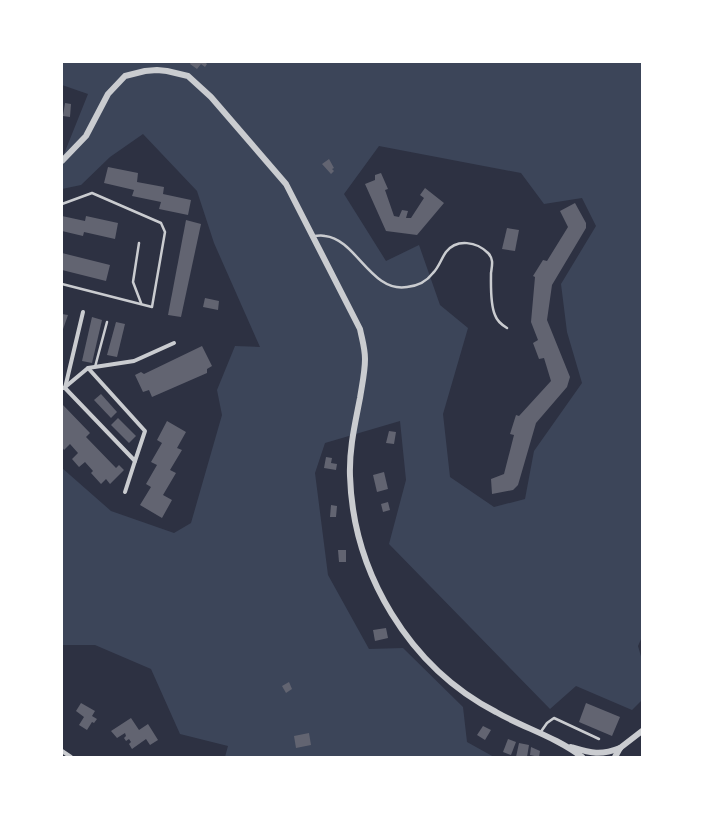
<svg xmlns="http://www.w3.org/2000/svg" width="704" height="819" viewBox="0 0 704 819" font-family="Commissioner,sans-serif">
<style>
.green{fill:#3c4559;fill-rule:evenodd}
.building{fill:#626471}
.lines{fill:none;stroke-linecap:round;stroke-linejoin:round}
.service{stroke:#caccd0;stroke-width:2.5}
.minor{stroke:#caccd0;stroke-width:4}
.tertiary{stroke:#caccd0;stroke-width:6}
</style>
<rect width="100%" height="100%" fill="#2d3142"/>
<!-- green -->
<path class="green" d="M62,62H642V637L638,646L642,660V700L632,710L576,686L550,709L389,544L406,480L400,421L325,443L315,473L328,575L369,649L403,648L463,707L467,742L494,757H225L228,746L180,734L151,669L95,645H62V468L111,511L174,533L191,523L222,415L217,390L235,346L260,347L214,243L197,191L143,134L110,157L81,185L62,189V159L88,94L62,85ZM379,146L521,173L544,204L582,198L596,226L561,284L567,332L582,383L534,451L525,499L494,507L450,477L443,414L468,328L440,305L419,245L386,261L344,194Z"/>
<!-- building -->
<g class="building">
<path d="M191,62H205L207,64L205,67L201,64L197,69L190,64Z"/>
<path d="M65,103L71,104L70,117L63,116Z"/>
<path d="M329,159L334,168L332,169L334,171L331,174L322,164Z"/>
<path d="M108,167L138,173L137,182L164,187L163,194L191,200L188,215L159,209L161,202L132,196L134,190L104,183Z"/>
<path d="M381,173L388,189L385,190L394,216L399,217L402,210L408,211L406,218H411L424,198L420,195L425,188L444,203L417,235L386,231L365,184L375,180V175Z"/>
<path d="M575,203L586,223V228L552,285L547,320L570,377L567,387L536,423L518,485L513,490L492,494L491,479L504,474L514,435L510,434L516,415L519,416L551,381L544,358L539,359L533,343L538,340L531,322L535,277L533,276L543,260L547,261L568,227L560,211Z"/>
<path d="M62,216L85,221L86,216L118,223L115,239L84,232L83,236L62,231Z"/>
<path d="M186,220L201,224L181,317L168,315Z"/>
<path d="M507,228L519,230L515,251L502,249Z"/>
<path d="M62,253L110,265L106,281L62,270Z"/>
<path d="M205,298L219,301L218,310L203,307Z"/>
<path d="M62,314L68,315L62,332Z"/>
<path d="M92,317L102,320L92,363L82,361Z"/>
<path d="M116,322L125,324L117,357L107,355Z"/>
<path d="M202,346L212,366L207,369V373L152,397L149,390L143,392L135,375L141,372L144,374Z"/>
<path d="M101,394L117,412L111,418L94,400Z"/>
<path d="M62,404L90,433L86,437L116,468L119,465L124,470L110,484L106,479L101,484L91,473L93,471L85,462L79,467L72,459L78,453L70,444L64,450L62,447Z"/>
<path d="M118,418L136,436L129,443L111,425Z"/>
<path d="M167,421L186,432L177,448L182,450L170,470L176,473L163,495L172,500L162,518L140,505L151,487L146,484L157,465L151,462L162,443L157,440Z"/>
<path d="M389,431L396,432L394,444L386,443Z"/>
<path d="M326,457L332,458L331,463L337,464L336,470L324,468Z"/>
<path d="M384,472L388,489L377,492L373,475Z"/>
<path d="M388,502L390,510L383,512L381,504Z"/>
<path d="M331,505L337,506L336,517H330Z"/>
<path d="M338,550H346V562H339Z"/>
<path d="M386,628L388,638L375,641L373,630Z"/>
<path d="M289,682L292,689L286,693L282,686Z"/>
<path d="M81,703L95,711L92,716L97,719L94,723L92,722L87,730L79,725L84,717L76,711Z"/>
<path d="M586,703L620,717L612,736L579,722Z"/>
<path d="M131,718L139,730L148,724L158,740L150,745L146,739L132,749L129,744L131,742L129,739L126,741L124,738L126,736L125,733L117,738L111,731Z"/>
<path d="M483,726L491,730L485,740L477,735Z"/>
<path d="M309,733L311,745L296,748L294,736Z"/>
<path d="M508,739L516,742L511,755L503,752Z"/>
<path d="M519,743L529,745L527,757H516Z"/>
<path d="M531,747L540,751L539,757L530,755Z"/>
</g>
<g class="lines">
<!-- service -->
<g class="service">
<path d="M62,204L92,193L161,223L165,232L152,307L62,284"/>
<path d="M313,236C317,236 321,235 325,236C356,239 371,293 407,287C417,286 427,281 433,273C439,267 441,259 446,252C457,238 477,242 488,253C494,259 492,266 491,273C491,285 490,304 495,315C497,321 502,325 507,328"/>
<path d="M139,243L133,282L141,303"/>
<path d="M95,367L107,322"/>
<path d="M540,733L547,723L554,718L599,739"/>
</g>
<!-- minor -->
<g class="minor">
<path d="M83,312L65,388L135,461L145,431L88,368"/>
<path d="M64,388L88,368L134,361L174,343"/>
<path d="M125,492L135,461"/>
<path d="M62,751L71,757"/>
</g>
<!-- tertiary -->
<g class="tertiary">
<path d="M62,161L86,136L108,94L125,76L145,71L157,70L167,71L188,76L211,97L286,184L360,329C362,339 365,348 365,359C365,372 362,385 360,398C355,424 349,449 350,476C353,573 409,667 496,712C524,728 556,737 582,757"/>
<path d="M571,747C591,753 600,756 620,748"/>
<path d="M615,757L620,748L642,731"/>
</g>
</g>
<!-- border -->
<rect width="704" height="819" fill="none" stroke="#ffffff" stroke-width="126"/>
</svg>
